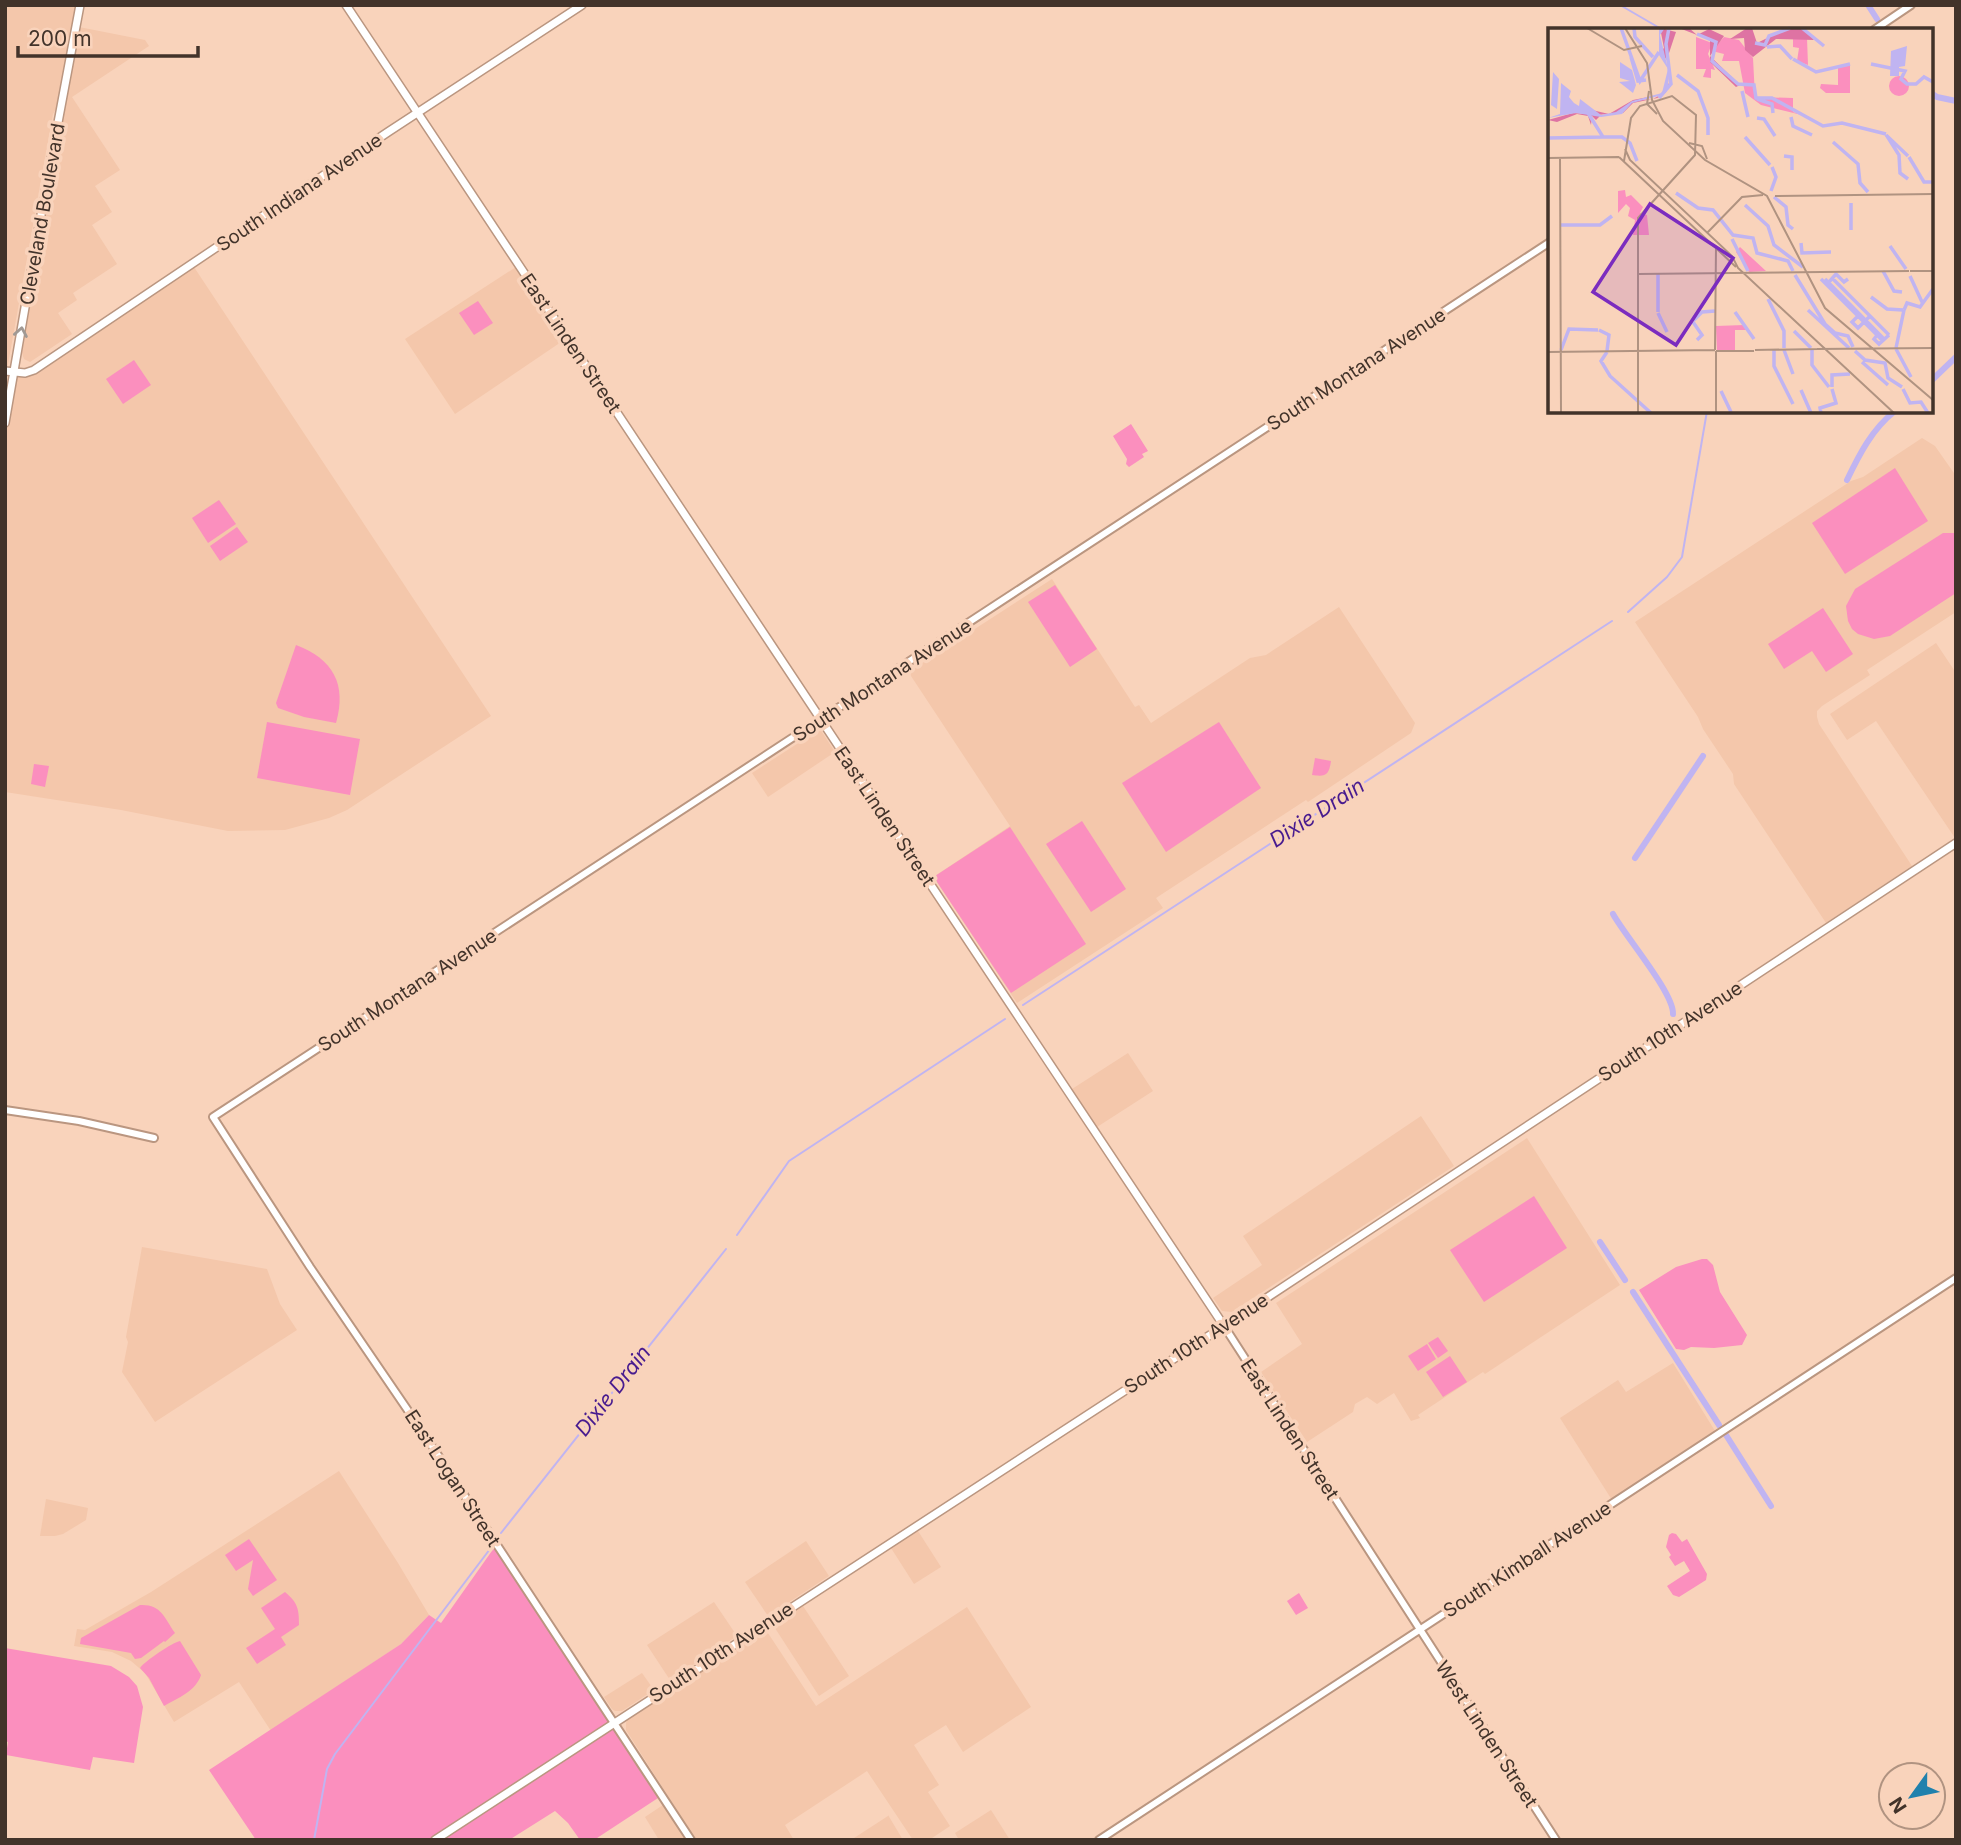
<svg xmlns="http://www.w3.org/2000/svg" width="1961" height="1845" viewBox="0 0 1961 1845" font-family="Inter,sans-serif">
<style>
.built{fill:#f4c7ab}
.green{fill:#fb8fbe}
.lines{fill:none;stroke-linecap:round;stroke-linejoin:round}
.stream{stroke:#c0b4f1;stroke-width:2}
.canal{stroke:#c0b4f1;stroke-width:6}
.minor-casing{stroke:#ba9680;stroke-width:10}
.major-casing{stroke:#ba9680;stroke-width:10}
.minor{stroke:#fff;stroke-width:6}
.major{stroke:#fff;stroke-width:7}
.oneway{stroke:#a09994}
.labels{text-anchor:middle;stroke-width:7;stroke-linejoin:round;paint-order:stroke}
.street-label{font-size:19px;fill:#42332a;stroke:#f9d3bb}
.water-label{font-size:21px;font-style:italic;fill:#481b8f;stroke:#f9d3bb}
.inset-river{fill:none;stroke:#c0b4f1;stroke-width:3.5}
.inset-road{fill:none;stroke:#b09381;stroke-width:2}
.view{fill:#7b2cbf;fill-opacity:0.15;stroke:#7b2cbf;stroke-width:3.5}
.inset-edge{fill:none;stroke:#42332a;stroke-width:3.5}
</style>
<rect width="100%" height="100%" fill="#f9d3bb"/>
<!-- built -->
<g class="built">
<path d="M5,5H76L56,109L53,114L5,381Z"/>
<path d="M79,27L145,40L149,46L72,97L120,170L95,186L112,212L92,225L117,264L73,293L77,300L58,313L72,334L30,362L24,359L22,353Z"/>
<path d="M192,264L491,716L347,810L329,818L285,830L228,831L121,810L5,792V423L14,373H25Z"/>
<path d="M519,265L567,338L455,414L405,339Z"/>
<path d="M1922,438L1935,446L1956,476V612L1867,670L1870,675L1822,706L1817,711V717L1819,724L1912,866L1826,923L1734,784L1733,774L1703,729L1698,717L1635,622L1851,481L1863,477Z"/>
<path d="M1052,579L1135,707L1139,705L1151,723L1250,658L1266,655L1339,607L1415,723L1411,733L1308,802L1306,800L1156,898L1163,908L1017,1003L935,879V876L1010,826L911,676L910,671Z"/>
<path d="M1936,643L1956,673L1955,838L1876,721L1847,740L1830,714Z"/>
<path d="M820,729L835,752L768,797L752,773Z"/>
<path d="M1128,1053L1153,1091L1097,1127L1072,1089Z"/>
<path d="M1421,1116L1454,1166L1232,1312L1222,1311L1213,1298L1262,1265L1243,1236Z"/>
<path d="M1527,1138L1620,1285L1485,1374L1483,1372L1418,1415L1420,1418L1411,1421L1394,1393L1377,1404L1367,1397L1355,1404L1353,1412L1307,1442L1261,1372L1302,1344L1276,1303Z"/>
<path d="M142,1247L267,1269L280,1304L297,1330L155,1422L122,1372L128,1342L126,1337Z"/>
<path d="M1673,1363L1715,1431L1612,1500L1560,1418L1618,1380L1626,1392Z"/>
<path d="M339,1471L398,1563L429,1615L401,1644L271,1731L239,1682L174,1722L145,1673L131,1661L112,1652L74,1646L77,1629L85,1630L151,1592Z"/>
<path d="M46,1499L88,1508L86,1520L63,1534L55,1536H40Z"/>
<path d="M918,1531L941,1567L914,1584L891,1548Z"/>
<path d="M806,1541L829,1576L768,1616L745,1582Z"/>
<path d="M714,1602L737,1636L670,1680L647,1645Z"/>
<path d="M803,1606L849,1676L819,1696L773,1625Z"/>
<path d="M967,1607L1031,1707L963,1752L946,1725L914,1745L939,1785L928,1792L950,1826L929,1840H913L867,1771L785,1825L794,1840H696L626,1730V1723L627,1720L766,1630L816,1706Z"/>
<path d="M642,1673L654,1690L622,1711H615L612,1709L604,1697Z"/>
<path d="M663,1805L686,1840H659L645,1817Z"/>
<path d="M991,1810L1010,1840H959L955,1833Z"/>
<path d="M888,1815L903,1840H851L888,1816Z"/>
</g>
<!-- green -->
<g class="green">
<path d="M478,301L493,323L474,335L459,313Z"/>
<path d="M134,360L151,385L123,404L106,379Z"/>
<path d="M1131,424L1148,451L1142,454L1144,457L1129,467L1126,464L1127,459L1113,436Z"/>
<path d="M1895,468L1928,521L1845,574L1812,523Z"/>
<path d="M219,500L236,524L208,543L192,518Z"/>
<path d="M237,527L248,542L220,561L210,546Z"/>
<path d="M1943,533H1956V593L1890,636L1874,639L1858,634L1852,629L1848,621L1846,606L1855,589Z"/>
<path d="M1055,585L1097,649L1070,667L1028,602Z"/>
<path d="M1823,608L1853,654L1826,672L1812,651L1784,669L1768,644Z"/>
<path d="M296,645C333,659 347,684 336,723L304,717L278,708L276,703Z"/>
<path d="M267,722L360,739L350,795L257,778Z"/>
<path d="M1219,722L1261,788L1166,852L1122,783Z"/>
<path d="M1315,758L1331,761C1329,775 1326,777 1312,775Z"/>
<path d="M34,764L49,766L45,787L31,784Z"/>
<path d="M1082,821L1126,889L1091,912L1046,844Z"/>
<path d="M1010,827L1086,944L1011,993L935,879V876Z"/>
<path d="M1534,1196L1567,1248L1484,1302L1450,1250Z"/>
<path d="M1702,1259H1707L1713,1265L1720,1292L1747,1335L1742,1345L1714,1348L1691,1347L1684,1350L1676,1349L1639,1290L1676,1267Z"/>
<path d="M1438,1337L1448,1351L1438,1358L1428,1343Z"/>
<path d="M1427,1344L1436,1359L1418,1371L1408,1356Z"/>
<path d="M1450,1356L1467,1382L1443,1397L1426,1372Z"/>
<path d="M1672,1533L1676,1534L1682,1542L1687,1539L1707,1574L1706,1580L1679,1597L1673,1595L1667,1586L1690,1571L1684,1561L1675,1566L1669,1557L1671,1555L1666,1547L1669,1535Z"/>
<path d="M249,1539L277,1580L253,1596L248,1589L253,1560L236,1571L225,1555Z"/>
<path d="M494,1548L658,1798L594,1840H580L568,1823L555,1811L509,1840H256L209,1770L401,1644L429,1615L441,1623Z"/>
<path d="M285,1592C298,1603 299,1609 299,1625L281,1637L286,1645L257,1664L246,1648L275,1629L261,1608Z"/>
<path d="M1299,1593L1308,1608L1296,1615L1287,1601Z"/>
<path d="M140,1605C161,1604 164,1617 175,1633L165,1642L164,1641L141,1658L135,1659L131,1653L80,1644L81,1638Z"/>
<path d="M180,1641L201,1675C196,1691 178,1698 164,1706L149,1678L140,1668C145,1661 173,1642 180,1641Z"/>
<path d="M5,1648L111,1666L129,1677L137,1686L143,1707L134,1763L93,1757L90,1770L6,1755L8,1742L5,1741Z"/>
</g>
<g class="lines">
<!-- stream -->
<g class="stream">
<path d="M1620,5L1663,30"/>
<path d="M1628,612L1667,577L1682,557L1707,411"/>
<path d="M1023,1005L1612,621"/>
<path d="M737,1235L789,1161L1005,1019"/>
<path d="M501,1533L726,1249"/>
<path d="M314,1840L327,1769L335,1754L490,1549"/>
</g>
<!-- canal -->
<g class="canal">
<path d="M1868,5L1877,19"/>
<path d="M1931,93L1937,97L1956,101"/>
<path d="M1931,381L1956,357"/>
<path d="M1847,480C1859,455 1872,429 1895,411"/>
<path d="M1635,858L1703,756"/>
<path d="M1613,914C1625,936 1674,993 1673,1014"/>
<path d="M1600,1242L1625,1280"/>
<path d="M1633,1292L1719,1425"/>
<path d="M1726,1435L1771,1506"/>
</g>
<!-- minor casing -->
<g class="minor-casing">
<g id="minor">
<path d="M1874,30L1911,5"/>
<path d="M5,1110L79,1121L154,1138"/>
<path d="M1224,1326L1556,1840"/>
<path d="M691,1840L424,1434L310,1267L213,1117L1550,242"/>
<path d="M1099,1840L1956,1278"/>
</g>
</g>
<!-- major casing -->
<g class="major-casing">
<g id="major">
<path d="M346,5L1224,1326"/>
<path d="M5,371L25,373L34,370L388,132L582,5"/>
<path d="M5,423L45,192L80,5"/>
<path d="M435,1840L1224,1326L1956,843"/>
</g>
</g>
<!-- minor -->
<use href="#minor" class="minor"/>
<!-- major -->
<use href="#major" class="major"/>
</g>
<!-- one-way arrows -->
<defs><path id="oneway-chevron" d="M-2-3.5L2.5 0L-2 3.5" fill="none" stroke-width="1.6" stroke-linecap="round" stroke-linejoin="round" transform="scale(1.75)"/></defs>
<use class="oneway" href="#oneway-chevron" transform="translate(21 332) rotate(-80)"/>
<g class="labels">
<!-- street labels -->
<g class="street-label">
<text transform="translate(299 192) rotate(-34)" y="7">South Indiana Avenue</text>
<text transform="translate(42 214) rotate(-80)" y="7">Cleveland Boulevard</text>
<text transform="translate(571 343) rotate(56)" y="7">East Linden Street</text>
<text transform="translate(1356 369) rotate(-33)" y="7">South Montana Avenue</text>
<text transform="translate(882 680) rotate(-33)" y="7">South Montana Avenue</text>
<text transform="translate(885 816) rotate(56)" y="7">East Linden Street</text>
<text transform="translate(407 990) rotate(-33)" y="7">South Montana Avenue</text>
<text transform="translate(1670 1031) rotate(-33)" y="7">South 10th Avenue</text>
<text transform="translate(1196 1343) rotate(-33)" y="7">South 10th Avenue</text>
<text transform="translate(1290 1429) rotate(57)" y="7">East Linden Street</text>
<text transform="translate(453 1478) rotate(57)" y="7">East Logan Street</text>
<text transform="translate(1527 1559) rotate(-33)" y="7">South Kimball Avenue</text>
<text transform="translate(721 1652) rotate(-33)" y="7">South 10th Avenue</text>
<text transform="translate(1487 1734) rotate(57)" y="7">West Linden Street</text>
</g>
<!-- water labels -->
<g class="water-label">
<text transform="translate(1317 813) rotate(-33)" y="7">Dixie Drain</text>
<text transform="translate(613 1391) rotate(-52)" y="7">Dixie Drain</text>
</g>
</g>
<!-- overview -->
<g transform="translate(1548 28)">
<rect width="385" height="385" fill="#f9d3bb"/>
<path d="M148,9L164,15L160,26L167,42L163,41V50L155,49L158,41H148ZM176,9L191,12L205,30L207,69L245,70V84L258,88L213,77L197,65L191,33H174L176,26L164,23ZM245,9L259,10L260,37L249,33L251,20L245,19ZM302,36V65H278L272,60L273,56L290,57V40ZM341 58a10 10 0 1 1 20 0a10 10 0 1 1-20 0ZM77,162L78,169L83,167L95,179L92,185L99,187L101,207H85L87,192L80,188L82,180L78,176L70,185V163ZM192,219L218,243L201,244L188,224ZM196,297L199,302H187V322H169L168,298Z" fill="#fb8fbe"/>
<path d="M112,0L128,4L119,31L122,39V46L121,58L118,64L114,68L109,70L105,71L116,65L121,55L120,33L112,24L116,20ZM131,0H141L149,7L161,1L176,8L162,28L192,57L188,59L162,34V12ZM199,0H204L209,15L240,0H257L266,12L228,11L205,29L197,22L196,10L182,11ZM100,69L92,72L104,71L85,75L75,85L47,87L52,88L48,92L44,88L43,97L40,88L29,86L9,94L0,92L25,85L40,86L25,83L10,87L31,79L61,86L85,72Z" fill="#de73a3"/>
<path d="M111,0H117L112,7L121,45L120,59L114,67L84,75L74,86L53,89L28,85L0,90L12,86L13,55L23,63L21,69L26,75L31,78L32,71L53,87L68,84L84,73L114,65L120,41L111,27ZM359,18L357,38L351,39V48H342L343,23ZM72,34L84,42L88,57L85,65L71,54L82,53L72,50ZM5,44L11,51L9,81L3,77Z" fill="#c0b4f1"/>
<path class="inset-river" d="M73,0L92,53L111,24M86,0L87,9L105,29M254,0L276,18M149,6L168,14L164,33L190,56L206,57L208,70H224L275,98L294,95L338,106M207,15L217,17L221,8L242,0M219,19L232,18L244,31M83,29L90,53L98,52M245,31L268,44L302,36M323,36L357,43L353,51L359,56H368L376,49L385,54M129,47L150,63L160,90V107M194,63L200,89M111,70L123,56L118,16L121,0M209,71L224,76L225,85M40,85L55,109H74L82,115L89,133M243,89L245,98L264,107M209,90L216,91L227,108M338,107L360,128M339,108L351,127L352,145L360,151M197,109L222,137M0,110L55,109M285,114L310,136L312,155L320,164M236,128L244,129V142M361,129L376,154H385M223,163L228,149L224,139M128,165L150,180L165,182L185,207L205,210L209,225L240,233L245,243M226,169L238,179L240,197L245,201M197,177L220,198L226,217L255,239M13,197H52L64,188M303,202V175M184,211L200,243M253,215L254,225L283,224M342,218L358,241M335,243L346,263L354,264M110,246V284M247,247L277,296L287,305L300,308L305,319M362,248L374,274M284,250L341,307M273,251L316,294M277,251L336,311M281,254L288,246L296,254L300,251M323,269L339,281L355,282M220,271L236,303V320M260,282L301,320M356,282L359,275L372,279L385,261M187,284L206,311M110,285L119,304M311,287L304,294L310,300L322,288M145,293L154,284L167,283M145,294L154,307L149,312M316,294L334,312M51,302L61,307L59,323M246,303L263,320M330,306L326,311L331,316L341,307M348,320L356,282M348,321L363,349M13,322L21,301L50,302M226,322V338L245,376M236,322L245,346M264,322V337L281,359M307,323L317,332L337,335L340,350L354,359M59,324L53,333L62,348L103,385M314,334L340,357M284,359V347L302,346M355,361L362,375L373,374L380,385M253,362L263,385M173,363L183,384M273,385L272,380L288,375L284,361"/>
<path class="inset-road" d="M39,0L76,22L94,18M77,0L99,35L104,72L115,93L157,132L219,168L277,280L385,372M101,63L99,76L109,86M141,115L154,118L159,131M77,121L82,132L184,228L190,240L346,385M12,129L13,385M71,129L188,239M0,130L71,129M76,133L83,90L92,78L124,68L148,87L147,127L90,190V385M227,168L385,166M159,205L194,169L215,167M362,243H385M90,246L361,243M269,321L385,320M167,322L168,219M207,322L270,321M168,323H206M0,324L167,322M168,385V323"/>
<path class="view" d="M102,176L185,230L128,317L45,264Z"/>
<rect width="385" height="385" class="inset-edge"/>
</g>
<!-- border -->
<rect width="1961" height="1845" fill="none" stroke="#42332a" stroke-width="14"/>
<!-- north arrow -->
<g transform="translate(1912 1796) rotate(237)"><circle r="33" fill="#f9d3bb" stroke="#b09381" stroke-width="2"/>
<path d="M0-5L12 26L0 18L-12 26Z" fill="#2081ad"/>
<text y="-10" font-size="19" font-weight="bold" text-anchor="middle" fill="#42332a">N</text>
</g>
<!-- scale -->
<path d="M18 46v10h180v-10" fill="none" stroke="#42332a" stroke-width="3.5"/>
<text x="28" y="46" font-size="21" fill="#42332a" stroke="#f9d3bb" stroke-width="5" paint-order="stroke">200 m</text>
</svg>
